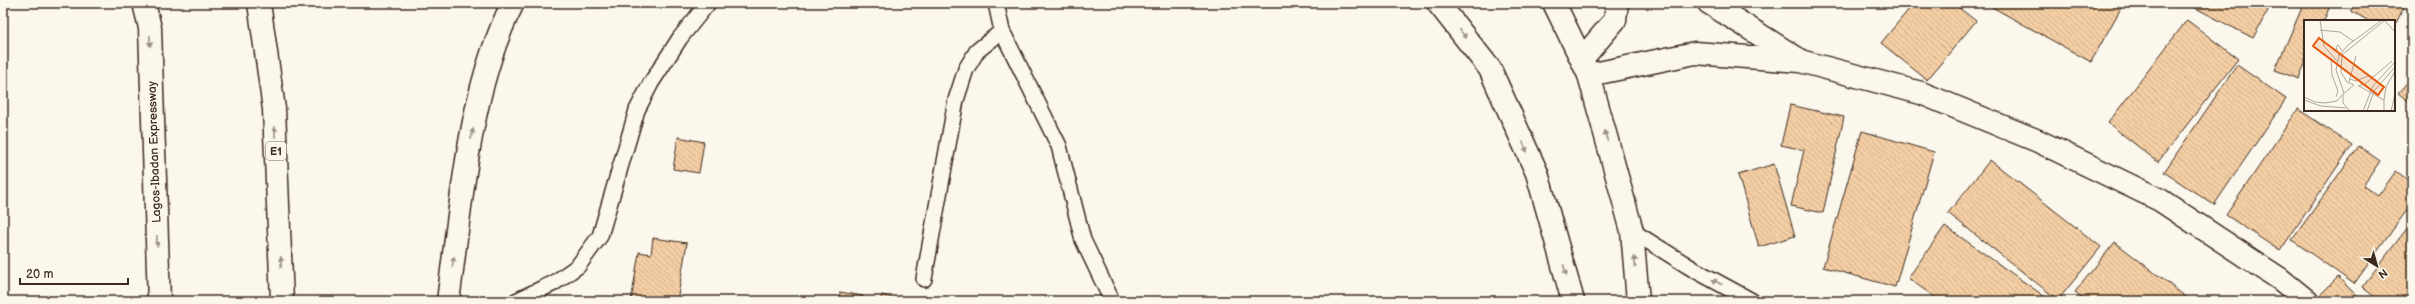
<svg xmlns="http://www.w3.org/2000/svg" width="2415" height="304" viewBox="0 0 2415 304" font-family="'Balsamiq Sans',sans-serif">
<style>
.building{fill:url(#building-back-hatch);stroke:#3b2a1e}
.lines{fill:none;stroke-linecap:round;stroke-linejoin:round}
.service-casing{stroke:#3b2a1e;stroke-width:18}
.minor-casing{stroke:#3b2a1e;stroke-width:25}
.primary-casing{stroke:#3b2a1e;stroke-width:25}
.motorway-casing{stroke:#3b2a1e;stroke-width:25}
.service{stroke:#fbf7ec;stroke-width:15}
.minor{stroke:#fbf7ec;stroke-width:22}
.primary{stroke:#fbf7ec;stroke-width:22}
.motorway{stroke:#fbf7ec;stroke-width:22}
.oneway{fill:#9b9085}
.labels{text-anchor:middle;stroke-width:4;stroke-linejoin:round;paint-order:stroke}
.shield{fill:#fbf7ec;stroke:#75685c;stroke-width:1}
.shield-label{font-size:11px;font-weight:bold;fill:#3b2a1e}
.street-label{font-size:12px;fill:#3b2a1e;stroke:#fbf7ec}
.inset-road{fill:none;stroke:#aea59a;stroke-width:1}
.view{fill:#e8590c;fill-opacity:0.15;stroke:#e8590c;stroke-width:2}
.inset-edge{fill:none;stroke:#3b2a1e;stroke-width:2}
</style>
<defs>
<pattern id="building-back-hatch" width="6" height="6" patternUnits="userSpaceOnUse"><rect width="6" height="6" fill="#f4cea4"/><path d="M-1 5l2 2M0 0l6 6M5-1l2 2" fill="none" stroke="#d2b18d"/></pattern>
</defs>
<rect width="100%" height="100%" fill="#fbf7ec"/>
<filter id="ink" filterUnits="userSpaceOnUse"><feTurbulence type="fractalNoise" baseFrequency=".025" numOctaves="2"/><feDisplacementMap in="SourceGraphic" scale="8" xChannelSelector="R" yChannelSelector="G"/><feConvolveMatrix kernelMatrix="1 2 1 2 8 2 1 2 1" color-interpolation-filters="sRGB"/></filter>
<g filter="url(#ink)">
<!-- building -->
<g class="building">
<path d="M1914,3H1953L1976,21L1927,80L1881,43Z"/>
<path d="M1994,3H2112L2121,8L2091,62L1992,7Z"/>
<path d="M2186,3H2272L2253,38Z"/>
<path d="M2304,3H2318L2329,8L2324,21H2305V64L2299,79L2275,70Z"/>
<path d="M2355,3H2406L2394,27V21H2369L2351,11Z"/>
<path d="M2187,20L2238,59L2158,162L2108,123Z"/>
<path d="M2237,65L2286,99L2214,205L2164,172Z"/>
<path d="M2412,77V104L2398,93Z"/>
<path d="M1790,105L1844,117L1823,213L1791,206L1804,150L1781,145Z"/>
<path d="M2298,109L2352,145L2280,251L2226,215Z"/>
<path d="M1862,131L1934,152L1895,287L1823,267Z"/>
<path d="M678,137L704,142L699,173L673,169Z"/>
<path d="M2359,146L2380,161L2363,186L2378,196L2396,171L2412,183V203L2354,284L2292,240Z"/>
<path d="M1990,160L2101,247L2058,300L1948,213Z"/>
<path d="M1774,164L1795,236L1759,247L1738,175Z"/>
<path d="M2412,222V301H2380L2362,287Z"/>
<path d="M1945,226L2051,301H1940L1908,278Z"/>
<path d="M653,238L687,243L677,301H631L639,252L651,254Z"/>
<path d="M2115,242L2191,301H2087L2075,292Z"/>
<path d="M2338,277L2358,297L2354,301H2322L2318,297Z"/>
<path d="M840,292L863,296L862,301H839Z"/>
<path d="M882,295L904,301H880Z"/>
</g>
<g class="lines">
<!-- service casing -->
<g class="service-casing">
<g id="service">
<path d="M996,3L1002,31L1059,146L1083,240L1112,301"/>
<path d="M1632,231L1693,269L1752,301"/>
<path d="M924,279L956,100L966,69L977,51L1002,31"/>
<path d="M516,301L554,283L578,266L600,236L637,110L651,83L680,38L708,3"/>
</g>
</g>
<!-- minor casing -->
<g class="minor-casing">
<g id="minor">
<path d="M1709,3L1798,59"/>
<path d="M1582,59L1615,20L1617,3"/>
<path d="M1589,75L1695,53L1800,61L1921,93L2038,141L2160,200L2280,279L2307,301"/>
</g>
</g>
<!-- primary casing -->
<g class="primary-casing">
<g id="primary">
<path d="M1438,3L1490,69L1537,173L1573,301"/>
<path d="M1554,3L1589,75L1632,231L1638,301"/>
</g>
</g>
<!-- motorway casing -->
<g class="motorway-casing">
<g id="motorway">
<path d="M144,3L150,28L159,301"/>
<path d="M259,3L274,109L282,301"/>
<path d="M448,301C461,206 469,88 513,3"/>
</g>
</g>
<!-- service -->
<use href="#service" class="service"/>
<!-- minor -->
<use href="#minor" class="minor"/>
<!-- primary -->
<use href="#primary" class="primary"/>
<!-- motorway -->
<use href="#motorway" class="motorway"/>
</g>
<!-- one-way arrows -->
<defs><path id="oneway-solid" d="M-6-.8H1V-3.2L6.5 0L1 3.2V.8H-6Z"/></defs>
<g class="oneway">
<use href="#oneway-solid" transform="translate(1463 34) rotate(52)"/>
<use href="#oneway-solid" transform="translate(150 41) rotate(88)"/>
<use href="#oneway-solid" transform="translate(275 132) rotate(-92)"/>
<use href="#oneway-solid" transform="translate(472 134) rotate(-79)"/>
<use href="#oneway-solid" transform="translate(1606 136) rotate(-105)"/>
<use href="#oneway-solid" transform="translate(1525 147) rotate(66)"/>
<use href="#oneway-solid" transform="translate(157 241) rotate(88)"/>
<use href="#oneway-solid" transform="translate(281 262) rotate(-92)"/>
<use href="#oneway-solid" transform="translate(453 262) rotate(-82)"/>
<use href="#oneway-solid" transform="translate(1635 262) rotate(-95)"/>
<use href="#oneway-solid" transform="translate(1565 270) rotate(74)"/>
<use href="#oneway-solid" transform="translate(1717 282) rotate(-152)"/>
</g>
</g>
<g class="labels">
<!-- shield labels -->
<rect class="shield" x="266" y="142" width="20" height="18" rx="3"/>
<g class="shield-label">
<text x="276" y="155">E1</text>
</g>
<!-- street labels -->
<g class="street-label">
<text transform="translate(154 152) rotate(-92)" y="4">Lagos-Ibadan Expressway</text>
</g>
</g>
<!-- overview -->
<g transform="translate(2304 20)">
<rect width="91" height="91" fill="#fbf7ec"/>
<path class="inset-road" d="M16,0L20,26L33,41M81,1L91,12M16,10L36,12L49,21M35,36L32,27L34,25L38,31M27,38L28,55L34,71L32,77M46,59L52,61L64,56L69,57M45,62L52,36M50,65L43,62L37,52L38,35L81,0M54,66L61,64L88,41M55,66L80,80V91M40,73L32,50L35,36L44,25L78,0M0,77L11,82L21,83L33,81L38,75M0,80L17,86L42,88M80,80L82,67L91,51M45,90L39,83V74L50,65M59,91L69,66L91,42M63,91L70,71L91,47M87,91L91,74"/>
<path class="view" d="M15,18L80,67L74,75L9,26Z"/>
<rect width="91" height="91" class="inset-edge"/>
</g>
<!-- margin -->
<rect width="2415" height="304" fill="none" stroke="#fbf7ec" stroke-width="16"/>
<rect x="8" y="8" width="2399" height="288" fill="none" stroke="#3b2a1e" stroke-width="1.5" filter="url(#ink)"/>
<!-- north arrow -->
<g transform="translate(2377 266) rotate(143)" stroke="#fbf7ec" stroke-width="3" paint-order="stroke">
<path d="M0-3L7 15L0 10L-7 15Z" fill="#3b2a1e"/>
<text y="-6" font-size="11" font-weight="bold" text-anchor="middle" fill="#3b2a1e">N</text>
</g>
<!-- scale -->
<path d="M20 278v6h108v-6" fill="none" stroke="#3b2a1e" stroke-width="2"/>
<text x="26" y="278" font-size="12" fill="#3b2a1e" stroke="#fbf7ec" stroke-width="3" paint-order="stroke">20 m</text>
</svg>
